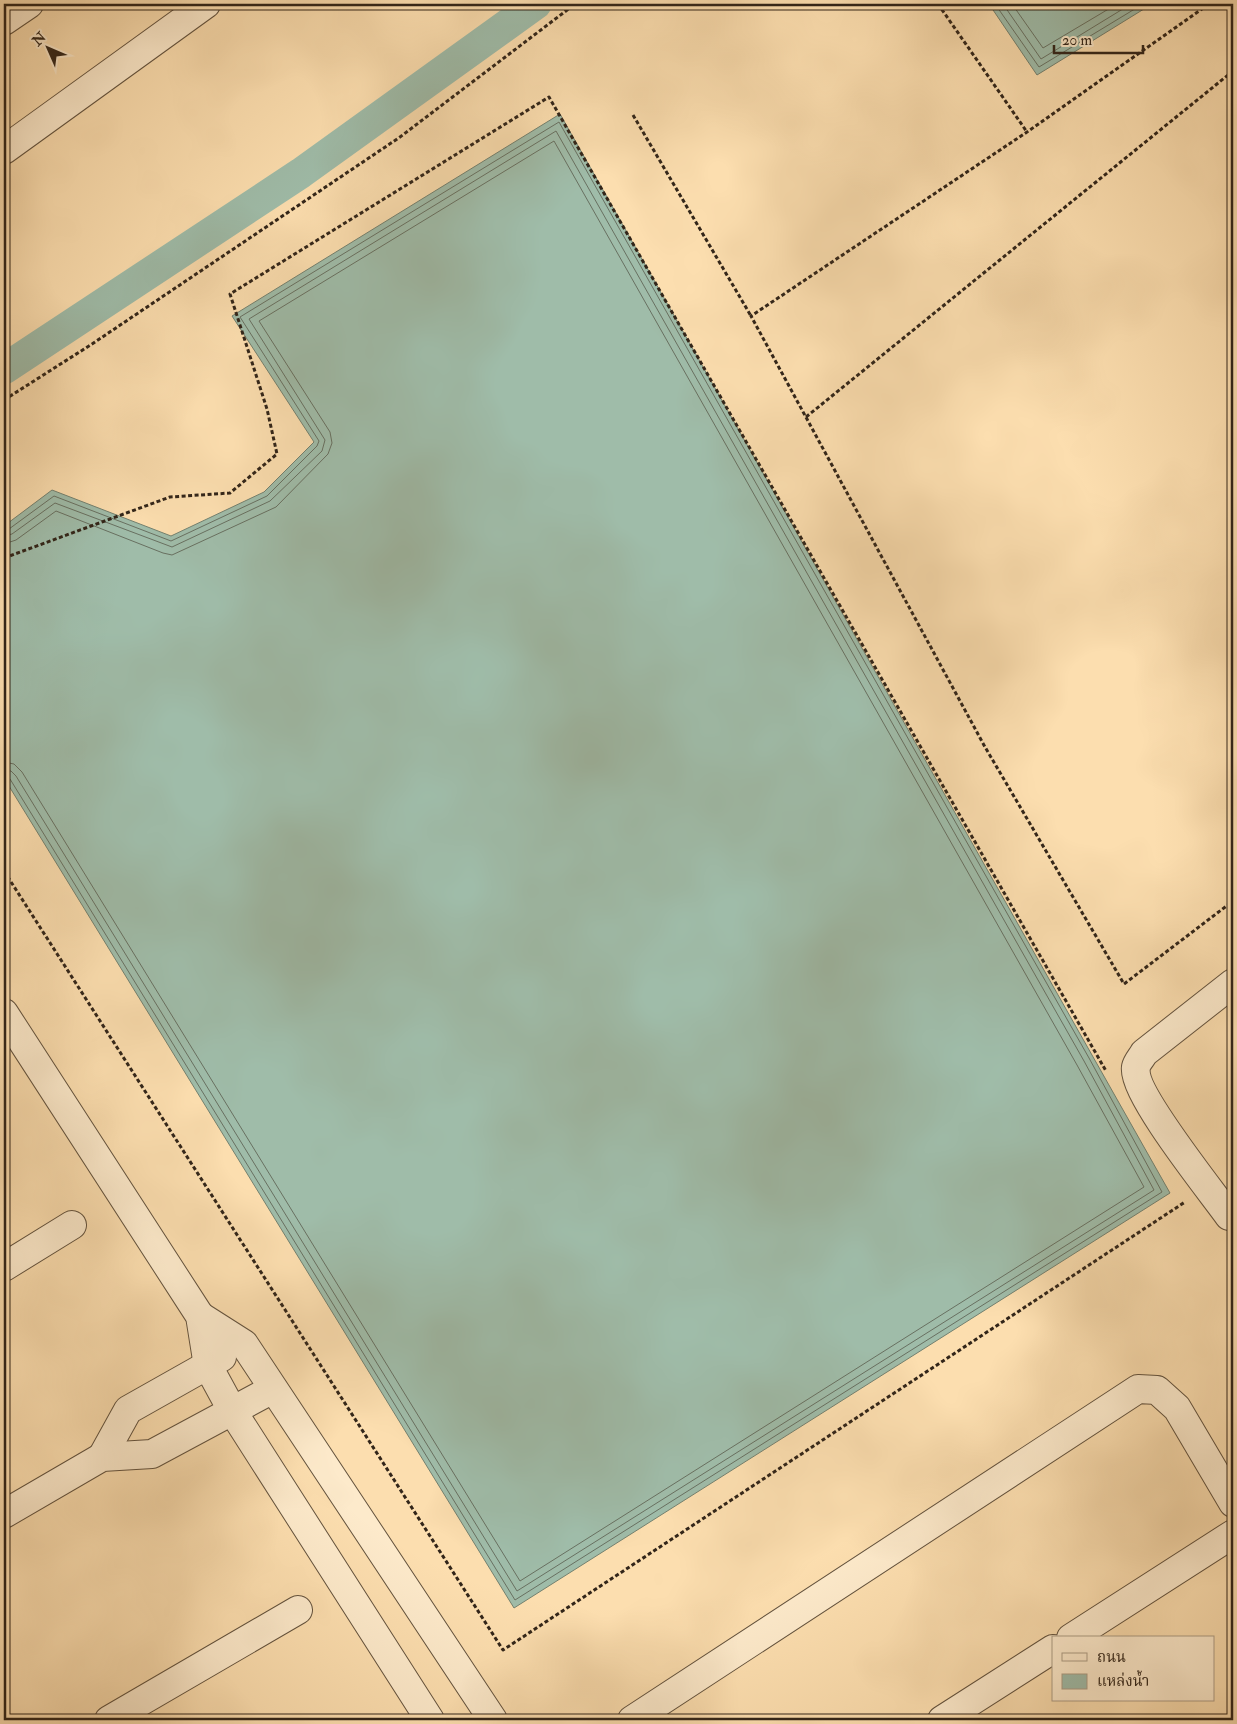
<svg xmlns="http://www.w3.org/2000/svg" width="1237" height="1724" viewBox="0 0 1237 1724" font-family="'IM FELL Double Pica','Noto Serif Thai',serif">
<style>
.water{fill:#9fbca9;stroke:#73806f}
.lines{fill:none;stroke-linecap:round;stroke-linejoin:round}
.shore{stroke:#687061;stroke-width:1}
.canal{stroke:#9fbca9;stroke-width:31}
.minor-casing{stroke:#64533e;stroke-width:30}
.path{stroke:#322519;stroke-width:3;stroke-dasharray:4 2.5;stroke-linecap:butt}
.minor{stroke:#fdeacb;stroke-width:28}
</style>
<rect width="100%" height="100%" fill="#fcdeaf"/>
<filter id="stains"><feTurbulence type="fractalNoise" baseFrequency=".004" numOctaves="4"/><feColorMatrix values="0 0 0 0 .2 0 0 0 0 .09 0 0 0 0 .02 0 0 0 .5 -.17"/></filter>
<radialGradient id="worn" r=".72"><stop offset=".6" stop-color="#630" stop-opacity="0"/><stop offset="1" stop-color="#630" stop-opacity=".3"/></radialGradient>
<!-- water -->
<g class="water">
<path d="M989,4H1152L1037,75Z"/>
<path d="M560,114L1170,1193L514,1608L4,778V526L52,490L171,536L264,492L314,442L232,316Z"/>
</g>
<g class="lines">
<!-- shore -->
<g class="shore">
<path d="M995,4L1039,67L1143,4"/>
<path d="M1003,4L1041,59L1131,4"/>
<path d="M1012,4L1043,48L1117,4"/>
<path d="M4,530L9,529L54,496L171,541L267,496L317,446L319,441L240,317L559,122L1089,1058L1162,1192L515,1600L10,779L4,776"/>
<path d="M4,536L12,534L55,503L172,547L270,501L322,451L325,440L249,319L556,131L1084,1061L1154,1190L517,1591L16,776L11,771L4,770"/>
<path d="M4,544L16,540L56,511L163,553L172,555L276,507L328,454L332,443L330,432L259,321L554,141L1077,1065L1144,1187L520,1581L22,772L14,764L4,762"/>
</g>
<!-- canal -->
<path class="canal" d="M4,369L301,173L536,4"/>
<!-- minor casing -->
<g class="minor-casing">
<g id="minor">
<path d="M4,21L29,4"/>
<path d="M4,150L206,4"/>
<path d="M4,1013L200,1316L208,1366L233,1412L430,1720"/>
<path d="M1229,1216C1212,1192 1131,1092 1136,1067C1137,1062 1142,1057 1144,1053L1233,983"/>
<path d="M4,1267L72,1225"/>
<path d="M200,1316L244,1344L493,1720"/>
<path d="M102,1457L128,1410L222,1357"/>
<path d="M4,1514L102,1457L152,1454L273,1389"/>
<path d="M1071,1638L1233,1534"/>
<path d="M109,1720L298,1610"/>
<path d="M632,1720L1138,1389L1157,1390L1177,1408L1233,1503"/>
<path d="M942,1720L1053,1649"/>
</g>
</g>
<!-- path -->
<g class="path">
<path d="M938,4L1027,132"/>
<path d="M1209,4L1027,132L751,316L985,747L1124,984L1233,901"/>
<path d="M633,115L751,316"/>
<path d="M4,400L92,344L400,137L575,4"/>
<path d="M806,417L1233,71"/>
<path d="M4,558L170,497L230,493L277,454L267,409L230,294L549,97L1106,1071"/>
<path d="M4,871L503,1650L1185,1202"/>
</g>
<!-- minor -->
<use href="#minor" class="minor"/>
</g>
<!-- margin -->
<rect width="1237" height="1724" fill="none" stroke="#fcdeaf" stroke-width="20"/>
<rect x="5" y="5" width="1227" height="1714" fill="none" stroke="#322519" stroke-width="2.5"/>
<rect x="10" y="10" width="1217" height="1704" fill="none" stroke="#322519"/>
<!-- legend -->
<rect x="1052" y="1636" width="162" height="65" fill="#fdeacb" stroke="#ac9b84"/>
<rect x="1062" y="1653" width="25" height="8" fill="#fdeacb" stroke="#ac9b84"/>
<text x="1097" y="1662" font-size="15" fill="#322519">ถนน</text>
<rect x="1062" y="1674" width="25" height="15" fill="#9fbca9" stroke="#ac9b84"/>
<text x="1097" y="1686" font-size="15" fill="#322519">แหล่งน้ำ</text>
<!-- north arrow -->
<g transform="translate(48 48) rotate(315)" stroke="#fdeacb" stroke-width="4" paint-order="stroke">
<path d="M0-4L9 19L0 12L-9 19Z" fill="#322519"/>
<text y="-8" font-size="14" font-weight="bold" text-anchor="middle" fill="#322519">N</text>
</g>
<!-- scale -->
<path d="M1054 45v8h89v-8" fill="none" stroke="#322519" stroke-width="2.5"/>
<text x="1062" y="45" font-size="15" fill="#322519" stroke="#fdeacb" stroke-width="4" paint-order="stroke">20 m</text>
<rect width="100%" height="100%" filter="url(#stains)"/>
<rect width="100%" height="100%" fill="url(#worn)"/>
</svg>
